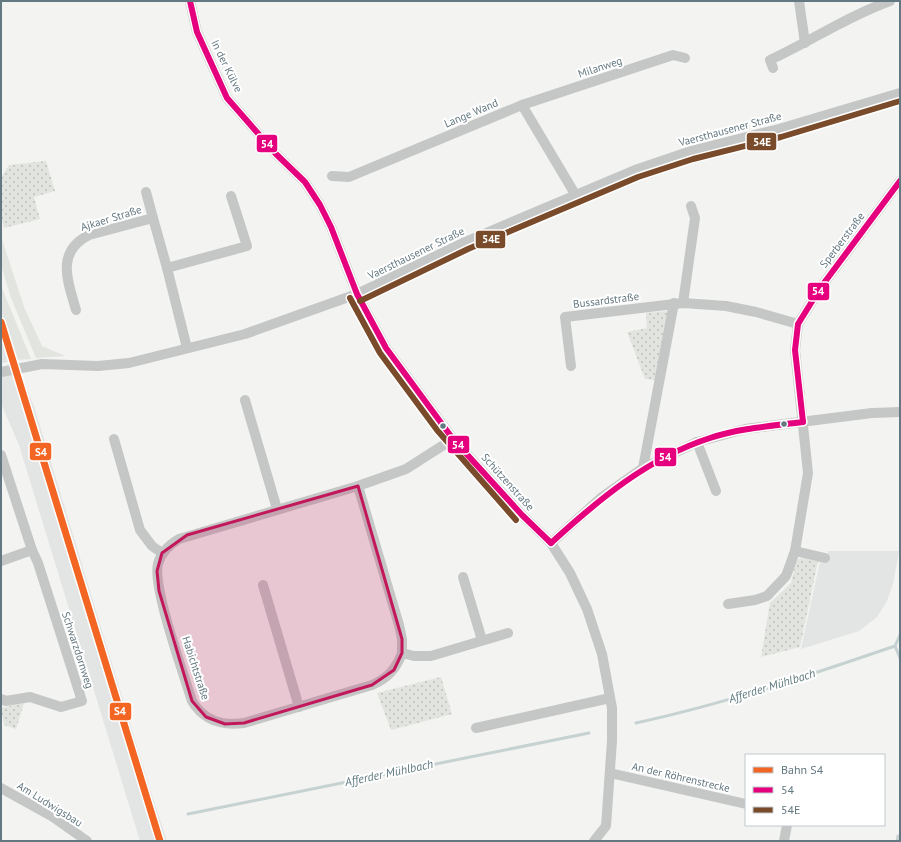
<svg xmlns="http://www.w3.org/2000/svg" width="901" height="842" viewBox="0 0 901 842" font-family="'PT Sans',sans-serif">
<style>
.built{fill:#e3e4e4}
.grass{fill:#e2e5df}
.park{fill:url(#park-dots)}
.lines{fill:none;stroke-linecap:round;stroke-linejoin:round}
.stream{stroke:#c6d1d2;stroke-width:3}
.street{stroke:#c5c7c7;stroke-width:10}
.bus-1-casing{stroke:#fff;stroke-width:9}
.bus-2-casing{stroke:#fff;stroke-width:9}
.bus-1{stroke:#e5007d;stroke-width:6}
.bus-2{stroke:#7a4b2a;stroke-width:6}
.rail-1-casing{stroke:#fff;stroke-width:10}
.rail-1{stroke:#f26522;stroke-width:7}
.marked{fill:#c2185b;fill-opacity:0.2;stroke:#c2185b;stroke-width:3;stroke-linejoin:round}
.bus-dot{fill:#647881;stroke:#fff;stroke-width:1.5}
.labels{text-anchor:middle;stroke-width:4;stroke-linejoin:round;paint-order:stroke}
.street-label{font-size:11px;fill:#647881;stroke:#fff}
.water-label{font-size:12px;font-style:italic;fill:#5f7a7f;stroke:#fff}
.line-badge{stroke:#fff;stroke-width:1.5}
.badge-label{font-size:11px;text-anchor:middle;font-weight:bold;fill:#fff}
</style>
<defs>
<pattern id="park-dots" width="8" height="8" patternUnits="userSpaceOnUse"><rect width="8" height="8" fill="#e2e5df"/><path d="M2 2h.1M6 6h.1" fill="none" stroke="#bbbeba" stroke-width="1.8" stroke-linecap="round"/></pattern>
</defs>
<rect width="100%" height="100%" fill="#f3f3f1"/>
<!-- built -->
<g class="built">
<path d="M1,307L16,360L2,363L1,359Z"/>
<path d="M20,372L35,409L149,786L167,841H140L19,445L1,403V376Z"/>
<path d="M828,551H899L893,584L887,601L877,617L859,631L801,649L820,561L826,560Z"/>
</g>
<!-- grass -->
<g class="grass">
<path d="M1,236L24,307L42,346L65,356L36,358L11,298L1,265Z"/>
<path d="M1,285L4,293L31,359L16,360L1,307Z"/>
</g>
<!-- park -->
<g class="park">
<path d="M46,161L55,191L34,197L40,219L4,228L1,217V178L9,165Z"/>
<path d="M668,311L655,380L645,379L627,332L647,328L646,313Z"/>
<path d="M801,558L818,561L800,647L761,657L770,603L791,583L796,560Z"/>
<path d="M441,677L452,714L391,730L377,693Z"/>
<path d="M24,703L16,729L4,725L1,708Z"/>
</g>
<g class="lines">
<!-- stream -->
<g class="stream">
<path d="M895,646L900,658"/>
<path d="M636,723C724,704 810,675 895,646L900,635"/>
<path d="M188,814L589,733"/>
<path d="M897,841L898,836"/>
</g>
<!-- street -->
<g class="street">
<path d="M190,1L197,32L227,98L276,154L305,182L320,205L331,227L357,294L386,348L453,439L522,515L551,543L570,573L587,609L602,654L612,708V741L606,826L594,841"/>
<path d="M799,1L805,43"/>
<path d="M773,68L770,60C811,41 848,16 890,1"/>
<path d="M522,105L673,55L685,58"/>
<path d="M332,176L349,177L522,105L575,194"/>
<path d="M146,192L153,218"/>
<path d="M167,268L247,246L231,196"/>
<path d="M683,303L695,218L691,206"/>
<path d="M76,310C68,282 55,252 89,235L153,218L167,268L187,348"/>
<path d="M571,366L565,317L683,303L726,306L756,312L798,324"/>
<path d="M1,372L42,364L98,366L129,363L245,334L357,294L465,242L635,170L691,151L779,129L900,93"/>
<path d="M245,400L277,509"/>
<path d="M114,439L140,530L152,546L162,553"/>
<path d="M453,439L406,469L358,486L179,539C169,545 161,552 158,564C152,586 184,675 192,701C204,721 222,726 244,723L372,685C388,678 396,669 402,653L414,656H431L508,633"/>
<path d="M697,442L716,491"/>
<path d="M1,455L32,550L38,563L82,701L61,707L30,697L6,701L1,699"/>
<path d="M643,468L674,303"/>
<path d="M358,486L399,625L402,639V653"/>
<path d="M551,543L602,497L643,468L697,442L745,429L872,413L900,412"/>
<path d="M795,551L825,558"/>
<path d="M1,561L32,550"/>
<path d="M463,577L482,640"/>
<path d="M263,585L299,707"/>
<path d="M728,604L755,600L767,596L786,576L795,551L808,473L795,350L798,324L821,287L900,181"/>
<path d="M476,728L610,698"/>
<path d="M610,773L746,804"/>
<path d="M1,788L53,817L87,841"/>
<path d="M784,841L787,825"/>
</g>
<!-- bus-1 casing -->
<g class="bus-1-casing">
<g id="bus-1">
<path d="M190,1L197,32L227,98L276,154L305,182L320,205L331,227L357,294L386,348L453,439L522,515L551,543"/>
<path d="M803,422L795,350L798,324L821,287L900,181"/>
<path d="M551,543C598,500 648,458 710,438C740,428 772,426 803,422"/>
</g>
</g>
<!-- bus-2 casing -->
<g class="bus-2-casing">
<g id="bus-2">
<path d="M350,298L380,353L437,430L516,520"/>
<path d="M360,301L468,249L638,177L693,159L781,137L900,101"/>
</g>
</g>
<!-- bus-1 -->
<use href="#bus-1" class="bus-1"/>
<!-- bus-2 -->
<use href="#bus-2" class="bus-2"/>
<!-- rail-1 casing -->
<g class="rail-1-casing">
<path id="rail-1" d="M1,322L160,841"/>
</g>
<!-- rail-1 -->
<use href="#rail-1" class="rail-1"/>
</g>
<!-- marked area -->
<path class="marked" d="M358,486L402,639V653L394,670L372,685L244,723L225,724L206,717L192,701L159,591L157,571L162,553L187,535Z"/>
<!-- markers -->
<g class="bus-dot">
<circle cx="784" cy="424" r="3.5"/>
<circle cx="443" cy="426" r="3.5"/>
</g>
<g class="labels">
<!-- street labels -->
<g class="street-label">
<text transform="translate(227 66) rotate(64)" y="4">In der Külve</text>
<text transform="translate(600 67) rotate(-18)" y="4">Milanweg</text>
<text transform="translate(471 113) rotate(-23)" y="4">Lange Wand</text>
<text transform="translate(730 129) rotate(-15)" y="4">Vaersthausener Straße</text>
<text transform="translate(111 218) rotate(-17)" y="4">Ajkaer Straße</text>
<text transform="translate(842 240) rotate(-53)" y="4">Sperberstraße</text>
<text transform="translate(416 253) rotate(-26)" y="4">Vaersthausener Straße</text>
<text transform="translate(606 300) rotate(-7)" y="4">Bussardstraße</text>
<text transform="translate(508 482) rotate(48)" y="4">Schützenstraße</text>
<text transform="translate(78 650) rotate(72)" y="4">Schwarzdornweg</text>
<text transform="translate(196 668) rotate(72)" y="4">Habichtstraße</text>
<text transform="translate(681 777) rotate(13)" y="4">An der Röhrenstrecke</text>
<text transform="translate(50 804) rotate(32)" y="4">Am Ludwigsbau</text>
</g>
<!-- water labels -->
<g class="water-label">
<text transform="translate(772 686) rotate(-17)" y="4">Afferder Mühlbach</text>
<text transform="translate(389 773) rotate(-12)" y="4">Afferder Mühlbach</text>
</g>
</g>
<g class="line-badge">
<rect x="746" y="132" width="31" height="19" rx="4" fill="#7a4b2a"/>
<rect x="256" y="134" width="22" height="19" rx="4" fill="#e5007d"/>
<rect x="475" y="230" width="31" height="19" rx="4" fill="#7a4b2a"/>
<rect x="807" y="282" width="23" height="19" rx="4" fill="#e5007d"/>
<rect x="447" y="435" width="23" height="19" rx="4" fill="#e5007d"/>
<rect x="29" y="442" width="23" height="19" rx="4" fill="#f26522"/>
<rect x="654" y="447" width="23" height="20" rx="4" fill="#e5007d"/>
<rect x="109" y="702" width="23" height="19" rx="4" fill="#f26522"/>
</g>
<g class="badge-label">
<text x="762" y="146">54E</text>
<text x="267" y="148">54</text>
<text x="491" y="243">54E</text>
<text x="818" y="295">54</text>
<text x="458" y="449">54</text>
<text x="41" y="456">S4</text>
<text x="665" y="461">54</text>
<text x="120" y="715">S4</text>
</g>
<!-- border -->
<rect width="901" height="842" fill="none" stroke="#647881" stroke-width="4"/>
<!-- legend -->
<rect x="745" y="754" width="140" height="72" fill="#ffffff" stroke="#c1c9cd"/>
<rect x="753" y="767" width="20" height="6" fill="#f26522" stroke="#c1c9cd"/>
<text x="781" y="774" font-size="12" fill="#647881">Bahn S4</text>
<rect x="753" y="787" width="20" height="6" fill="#e5007d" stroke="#c1c9cd"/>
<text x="781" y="794" font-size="12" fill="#647881">54</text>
<rect x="753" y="807" width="20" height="6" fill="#7a4b2a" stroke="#c1c9cd"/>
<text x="781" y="814" font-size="12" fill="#647881">54E</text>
</svg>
